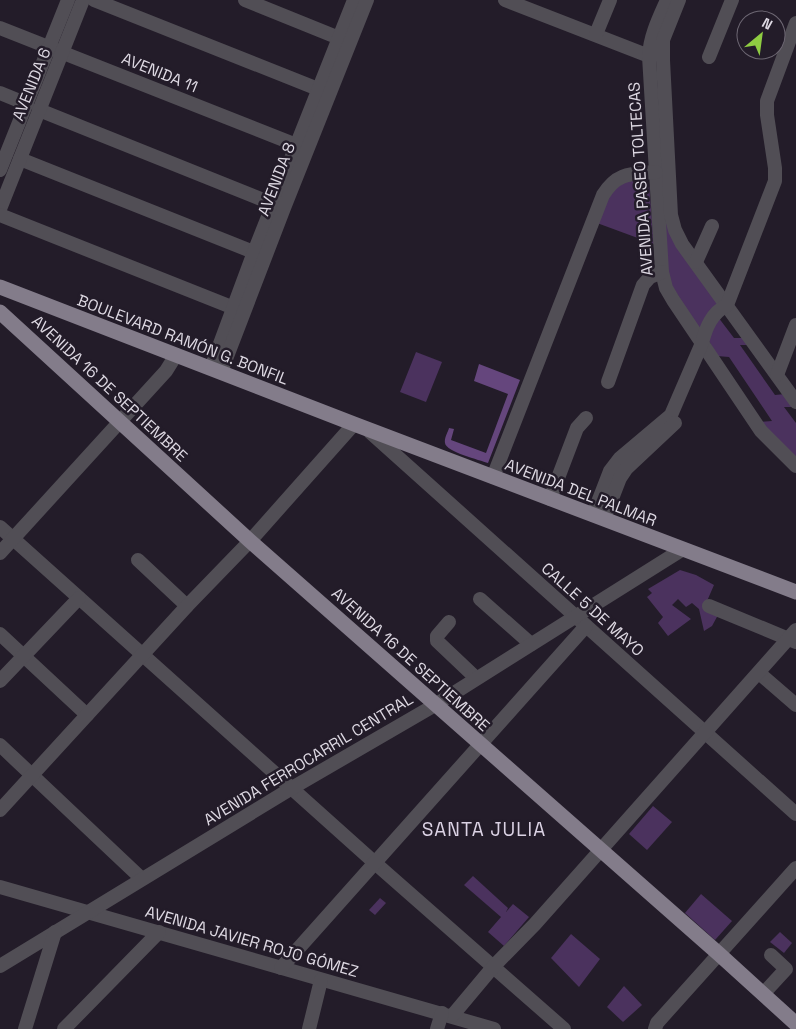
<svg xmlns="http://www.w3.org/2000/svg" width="796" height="1029" viewBox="0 0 796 1029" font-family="'Space Grotesk',sans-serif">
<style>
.green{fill:#4b325e}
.forest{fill:#65467d}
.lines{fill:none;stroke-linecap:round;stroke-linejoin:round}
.minor{stroke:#514e55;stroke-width:14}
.major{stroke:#837c8a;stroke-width:15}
.labels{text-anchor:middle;stroke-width:5;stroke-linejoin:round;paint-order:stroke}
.street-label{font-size:16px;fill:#ddd8e2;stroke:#231c29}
.quarter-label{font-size:19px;letter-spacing:1px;fill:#dbd2e4;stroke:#231c29}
</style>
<rect width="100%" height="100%" fill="#231c29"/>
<!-- green -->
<g class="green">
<path d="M641,179L649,185L654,244L597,223L613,189L625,181Z"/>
<path d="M664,223H667L719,303L699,330L669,281Z"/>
<path d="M718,317L734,338H744L749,345H740L775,395L785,394L795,407H784L796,423V461L760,422L772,421L729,357L717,356L708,339Z"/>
<path d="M416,352L442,362L426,402L400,392Z"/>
<path d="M680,570L696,575L714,585L704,608L718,615L712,626L704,631L699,609L692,603L686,607L678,599L672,605L691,619L668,636L658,623L663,617L647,597L652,593L648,589Z"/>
<path d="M653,806L672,822L647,850L629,834Z"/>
<path d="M473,876L508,908L506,912L513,904L529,917L504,946L488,932L501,917L464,885Z"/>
<path d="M701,894L732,921L715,940L685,913Z"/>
<path d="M380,898L386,903L375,915L369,910Z"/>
<path d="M780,932L792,943L784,953L770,942Z"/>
<path d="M571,934L600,959L579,987L551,958Z"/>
<path d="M624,986L642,1005L623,1022L607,1007Z"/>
</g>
<!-- forest -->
<path class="forest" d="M479,364L520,380L488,463C480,460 446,452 445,443C444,438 448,432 449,428L454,429L451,440L486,453L508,394L474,381Z"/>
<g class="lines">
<!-- minor -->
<g class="minor">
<path d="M94,0L318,89"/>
<path d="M245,0L339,38"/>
<path d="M505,0L649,56"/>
<path d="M667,0C659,18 650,36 649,56L662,272L666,288L673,300L761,431L796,466"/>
<path d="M679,0L663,40V60L671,215L675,230L682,244L796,402"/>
<path d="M0,28L304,148"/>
<path d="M596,34L610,0"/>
<path d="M709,57L732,0"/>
<path d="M0,93L27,104"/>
<path d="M39,110L281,207"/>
<path d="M20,159L261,255"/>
<path d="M0,170L68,0"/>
<path d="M0,209L83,0"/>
<path d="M0,215L234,308"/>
<path d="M696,262L712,226"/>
<path d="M211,368L254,252L354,0"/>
<path d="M221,372L284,208L367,0"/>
<path d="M777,375L796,325"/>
<path d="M608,382L643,285L650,277L662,272"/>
<path d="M370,432L796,814"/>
<path d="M493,477L603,195C617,172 631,174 656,172"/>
<path d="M550,499L577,428L586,418"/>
<path d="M593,515L610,471L620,458L671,415L702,343C706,327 712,313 727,305L775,181V168L767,115V101L796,23"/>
<path d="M604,519L620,478L626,469L675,423"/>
<path d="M0,527L375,863L564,1029"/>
<path d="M0,553L166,371L176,355"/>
<path d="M138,560L187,606"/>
<path d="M480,599L531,644"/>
<path d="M709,606L796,642"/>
<path d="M449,622L437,636V641L476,678"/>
<path d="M0,634L87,715"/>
<path d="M759,673L796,705"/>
<path d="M0,681L79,598"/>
<path d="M0,745L142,879"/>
<path d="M0,810L187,606L250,541L354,424"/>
<path d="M0,887L494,1029"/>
<path d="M0,966L292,788L435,705L683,549"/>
<path d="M281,968L586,626"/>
<path d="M763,994L786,969L771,955"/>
<path d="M452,1016L493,967L535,924L796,630"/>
<path d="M25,1029L55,932"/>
<path d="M64,1029L159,932"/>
<path d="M309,1029L321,980"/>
<path d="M437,1029L442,1013"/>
<path d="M655,1029L657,1023L796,868"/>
</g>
<!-- major -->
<g class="major">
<path d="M0,287L354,424L796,592"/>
<path d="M0,312L250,541L719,954L796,1024"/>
</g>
</g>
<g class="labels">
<!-- street labels -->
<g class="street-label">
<text transform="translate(160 72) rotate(22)" y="6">AVENIDA 11</text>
<text transform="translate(31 84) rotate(-68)" y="6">AVENIDA 6</text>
<text transform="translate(276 179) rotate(-69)" y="6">AVENIDA 8</text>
<text transform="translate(640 179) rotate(-94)" y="6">AVENIDA PASEO TOLTECAS</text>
<text transform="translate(183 339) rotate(21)" y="6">BOULEVARD RAMÓN G. BONFIL</text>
<text transform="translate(110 388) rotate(43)" y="6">AVENIDA 16 DE SEPTIEMBRE</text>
<text transform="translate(581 492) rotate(21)" y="6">AVENIDA DEL PALMAR</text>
<text transform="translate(593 609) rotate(42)" y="6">CALLE 5 DE MAYO</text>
<text transform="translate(411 659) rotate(42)" y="6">AVENIDA 16 DE SEPTIEMBRE</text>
<text transform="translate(308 759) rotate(-31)" y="6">AVENIDA FERROCARRIL CENTRAL</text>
<text transform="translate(252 941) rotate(16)" y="6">AVENIDA JAVIER ROJO GÓMEZ</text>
</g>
<!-- quarter labels -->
<g class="quarter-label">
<text x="484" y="836">SANTA JULIA</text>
</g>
</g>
<!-- north arrow -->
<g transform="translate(761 35) rotate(29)"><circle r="24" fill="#231c29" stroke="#6d6773"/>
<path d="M0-4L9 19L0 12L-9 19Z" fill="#8fcd42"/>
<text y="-8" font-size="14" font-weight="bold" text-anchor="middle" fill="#ddd8e2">N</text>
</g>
</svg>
